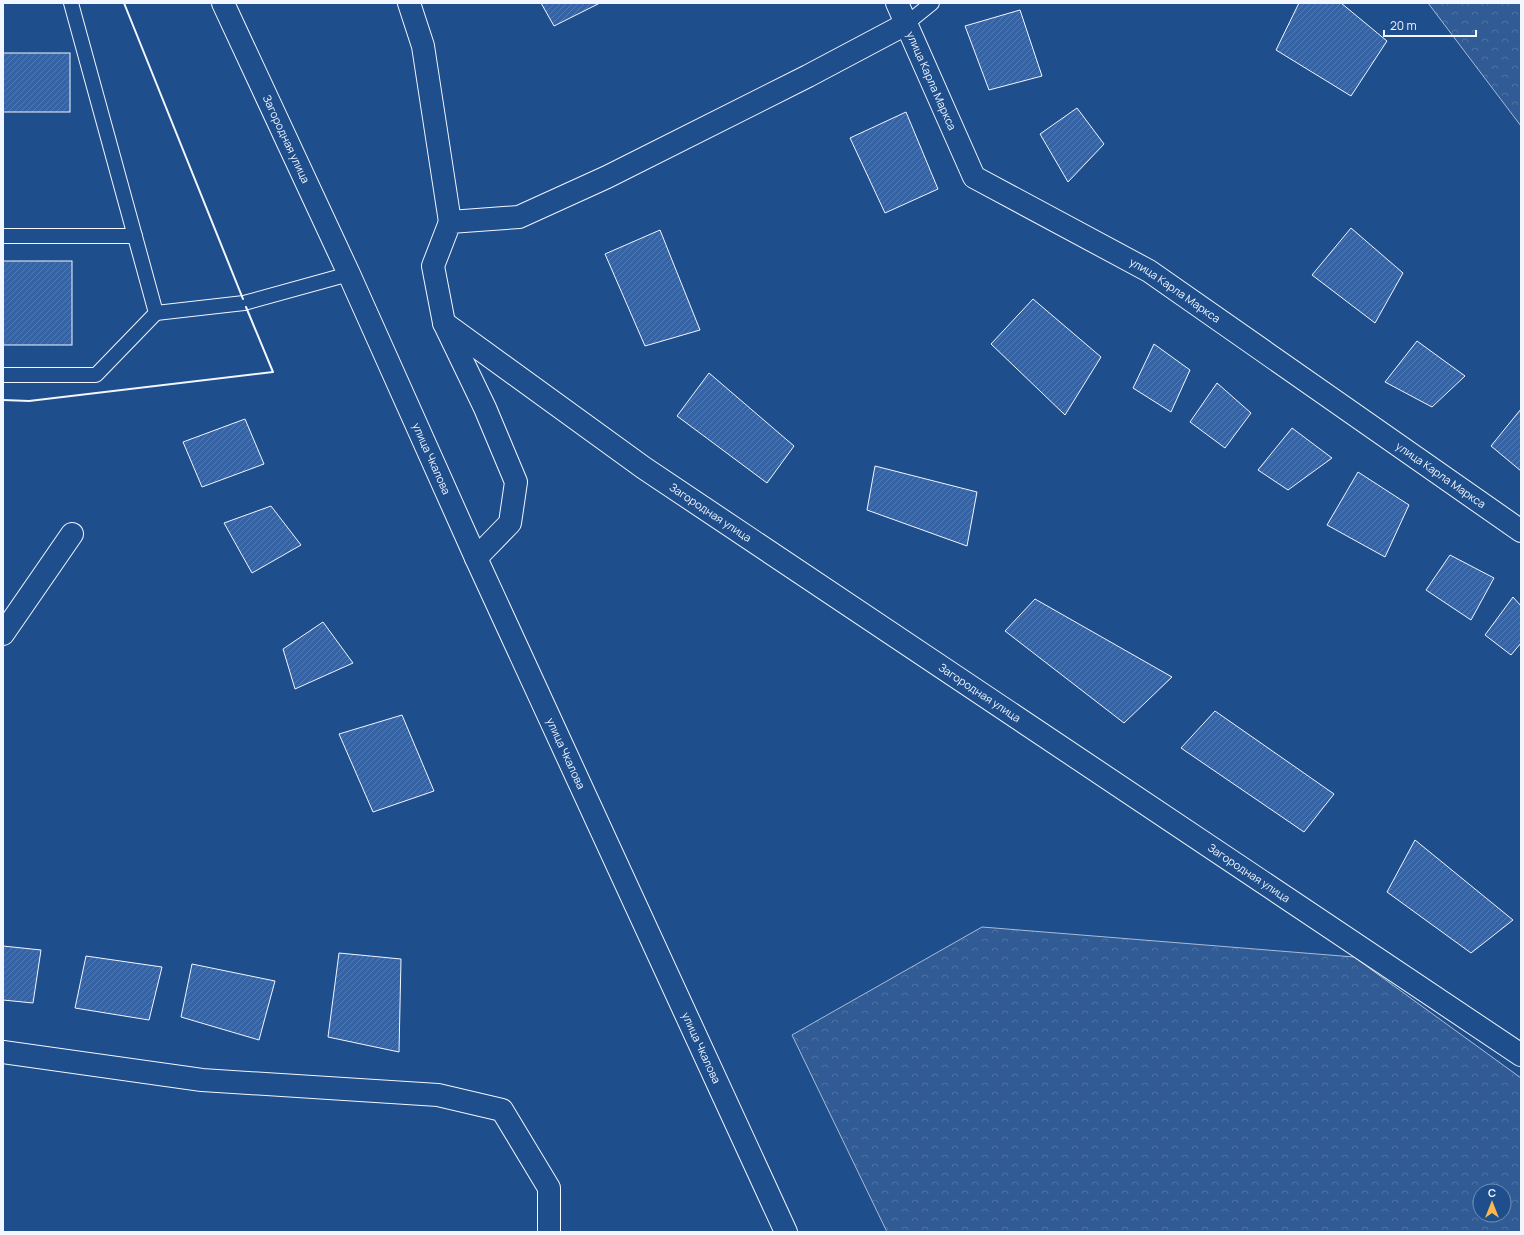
<svg xmlns="http://www.w3.org/2000/svg" width="1524" height="1235" viewBox="0 0 1524 1235" font-family="Manrope,sans-serif">
<style>
.forest{fill:url(#forest-crowns);stroke:#a8bbd7;fill-rule:evenodd}
.building{fill:url(#building-hatch);stroke:#f2f6ff}
.lines{fill:none;stroke-linecap:round;stroke-linejoin:round}
.service-casing{stroke:#f2f6ff;stroke-width:16}
.minor-casing{stroke:#f2f6ff;stroke-width:24}
.tertiary-casing{stroke:#f2f6ff;stroke-width:24}
.service{stroke:#1f4e8c;stroke-width:14}
.minor{stroke:#1f4e8c;stroke-width:22}
.tertiary{stroke:#1f4e8c;stroke-width:22}
.wall{stroke:#f2f6ff;stroke-width:2}
.labels{text-anchor:middle;stroke-width:3;stroke-linejoin:round;paint-order:stroke}
.street-label{font-size:11px;fill:#f2f6ff;stroke:#1f4e8c}
</style>
<defs>
<pattern id="forest-crowns" width="20" height="18" patternUnits="userSpaceOnUse"><rect width="20" height="18" fill="#305b95"/><path d="M2 6a3 3 0 1 1 6 0M12 15a3 3 0 1 1 6 0" fill="none" stroke="#4e73a5"/></pattern>
<pattern id="building-hatch" width="6" height="6" patternUnits="userSpaceOnUse"><rect width="6" height="6" fill="#3563a3"/><path d="M-1 1l2-2M0 6l6-6M5 7l2-2" fill="none" stroke="#537ab1"/></pattern>
</defs>
<rect width="100%" height="100%" fill="#1f4e8c"/>
<!-- forest -->
<g class="forest">
<path d="M1428,3H1521V126Z"/>
<path d="M982,927L1354,957L1521,1078V1232H887L792,1035ZM1480,1191H1504V1215H1480Z"/>
</g>
<!-- building -->
<g class="building">
<path d="M541,3H600L554,26Z"/>
<path d="M1299,3H1341L1387,41L1351,96L1276,50Z"/>
<path d="M1020,10L1042,76L989,90L965,26Z"/>
<rect x="3" y="53" width="67" height="59"/>
<path d="M1077,108L1104,144L1068,182L1040,134Z"/>
<path d="M906,112L938,189L885,213L850,138Z"/>
<path d="M1351,228L1403,273L1375,323L1312,275Z"/>
<path d="M660,230L700,330L645,346L605,254Z"/>
<rect x="3" y="261" width="69" height="84"/>
<path d="M1033,299L1101,357L1065,415L991,344Z"/>
<path d="M1417,341L1465,376L1432,407L1385,382Z"/>
<path d="M1154,344L1190,370L1171,412L1133,388Z"/>
<path d="M709,373L794,446L767,483L677,416Z"/>
<path d="M1217,383L1251,413L1225,448L1190,422Z"/>
<path d="M1521,409V471L1491,446Z"/>
<path d="M245,419L264,464L202,487L183,442Z"/>
<path d="M1292,428L1332,458L1288,490L1258,470Z"/>
<path d="M875,466L977,492L967,546L867,510Z"/>
<path d="M1358,472L1409,505L1385,557L1327,525Z"/>
<path d="M271,506L301,545L252,573L224,523Z"/>
<path d="M1450,555L1494,578L1471,620L1426,590Z"/>
<path d="M1513,597L1521,606V643L1511,655L1485,635Z"/>
<path d="M1035,599L1172,677L1124,723L1005,631Z"/>
<path d="M323,622L353,663L295,689L283,649Z"/>
<path d="M1215,711L1334,794L1304,832L1181,748Z"/>
<path d="M402,715L434,791L373,812L339,734Z"/>
<path d="M1415,840L1513,920L1471,953L1387,892Z"/>
<path d="M3,946L41,950L33,1003L3,1000Z"/>
<path d="M339,953L401,959L399,1052L328,1037Z"/>
<path d="M86,956L162,967L149,1020L75,1008Z"/>
<path d="M192,964L275,981L259,1040L181,1017Z"/>
</g>
<g class="lines">
<!-- service casing -->
<g class="service-casing">
<g id="service">
<path d="M71,3L156,313L244,303L349,274"/>
<path d="M906,24L932,3"/>
<path d="M3,236H135"/>
<path d="M3,375H96L156,313"/>
</g>
</g>
<!-- minor casing -->
<g class="minor-casing">
<g id="minor">
<path d="M409,3L423,46L450,222"/>
<path id="s1" d="M897,3L974,177L1149,271L1521,531"/>
<path id="s2" d="M444,323L644,468L1521,1055"/>
<path d="M476,558L510,523L516,482L485,408L444,323L433,266L450,222L519,217L607,177L808,76L906,24"/>
<path d="M3,634L72,534"/>
<path d="M3,1052L202,1080L438,1095L502,1110L549,1188V1232"/>
</g>
</g>
<!-- tertiary casing -->
<g class="tertiary-casing">
<g id="tertiary">
<path id="s3" d="M223,3L349,274L476,558L786,1232"/>
</g>
</g>
<!-- service -->
<use href="#service" class="service"/>
<!-- minor -->
<use href="#minor" class="minor"/>
<!-- tertiary -->
<use href="#tertiary" class="tertiary"/>
<!-- wall -->
<g class="wall">
<path d="M124,3L243,299"/>
<path d="M3,400L29,401L273,372L246,307"/>
</g>
</g>
<g class="labels">
<!-- street labels -->
<g class="street-label">
<text dy="4" stroke="none"><textPath href="#s1" startOffset="85">улица Карла Маркса</textPath></text>
<text dy="4" stroke="none"><textPath href="#s3" startOffset="150">Загородная улица</textPath></text>
<text dy="4" stroke="none"><textPath href="#s1" startOffset="421">улица Карла Маркса</textPath></text>
<text dy="4" stroke="none"><textPath href="#s3" startOffset="501">улица Чкалова</textPath></text>
<text dy="4" stroke="none"><textPath href="#s1" startOffset="745">улица Карла Маркса</textPath></text>
<text dy="4" stroke="none"><textPath href="#s2" startOffset="327">Загородная улица</textPath></text>
<text dy="4" stroke="none"><textPath href="#s2" startOffset="651">Загородная улица</textPath></text>
<text dy="4" stroke="none"><textPath href="#s3" startOffset="825">улица Чкалова</textPath></text>
<text dy="4" stroke="none"><textPath href="#s2" startOffset="975">Загородная улица</textPath></text>
<text dy="4" stroke="none"><textPath href="#s3" startOffset="1149">улица Чкалова</textPath></text>
</g>
</g>
<!-- border -->
<rect width="1524" height="1235" fill="none" stroke="#f2f6ff" stroke-width="8"/>
<!-- north arrow -->
<g transform="translate(1492 1203)"><circle r="19" fill="#1f4e8c" stroke="#7391ba"/>
<path d="M0-3L7 15L0 10L-7 15Z" fill="#ffb74d"/>
<text y="-6" font-size="11" font-weight="bold" text-anchor="middle" fill="#f2f6ff">С</text>
</g>
<!-- scale -->
<path d="M1384 30v6h92v-6" fill="none" stroke="#f2f6ff" stroke-width="2"/>
<text x="1390" y="30" font-size="12" fill="#f2f6ff" stroke="#1f4e8c" stroke-width="3" paint-order="stroke">20 m</text>
</svg>
